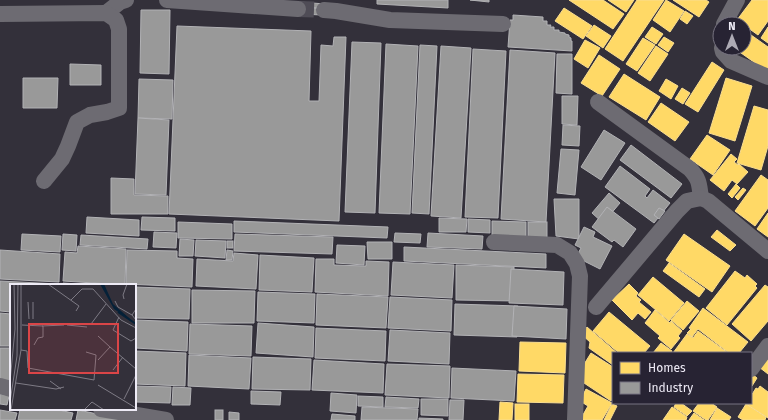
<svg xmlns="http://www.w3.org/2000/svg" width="768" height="420" viewBox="0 0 768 420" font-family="'Fira Sans',sans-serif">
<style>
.homes{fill:#ffd966;stroke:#fade91}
.industry{fill:#999;stroke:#b2b2b5}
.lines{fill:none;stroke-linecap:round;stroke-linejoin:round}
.minor-tunnel{stroke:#4f4c56;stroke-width:16;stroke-dasharray:16 8;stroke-linecap:butt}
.minor{stroke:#6d6b72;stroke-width:16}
.inset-river{fill:none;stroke:#052138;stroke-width:2}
.inset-road{fill:none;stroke:#7e7b85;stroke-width:1}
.view{fill:#da4547;fill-opacity:0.15;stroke:#da4547;stroke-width:2}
.inset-edge{fill:none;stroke:#eeebf6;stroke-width:2}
</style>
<rect width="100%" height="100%" fill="#33303a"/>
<!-- homes -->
<g class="homes">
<path d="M569,0H603L624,14L613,29Z"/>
<path d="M608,0H634L626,12Z"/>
<path d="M637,0H664L623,61L605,49Z"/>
<path d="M666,0L684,11L670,32L653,20Z"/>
<path d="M673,0H706L709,2L699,17Z"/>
<path d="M752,0H768V21L758,35L744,25V24H742L737,20Z"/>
<path d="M564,8L592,26L583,39L555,21Z"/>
<path d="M685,11L693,16L687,24L680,19Z"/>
<path d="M594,25L611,36L603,48L586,36Z"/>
<path d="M652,27L663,34L656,44L645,37Z"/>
<path d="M768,27V43L761,38Z"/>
<path d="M744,30L768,47V72L734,48H744Z"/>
<path d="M664,37L674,43L668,52L658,45Z"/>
<path d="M643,38L655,45L637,71L626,64Z"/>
<path d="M585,40L600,48L588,68L574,59Z"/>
<path d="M656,46L668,54L650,81L638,73Z"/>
<path d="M599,55L620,69L602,96L581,83Z"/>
<path d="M712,62L724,70L698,112L685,104Z"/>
<path d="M624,74L660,97L646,120L609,97Z"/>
<path d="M726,78L752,86L735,141L709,133Z"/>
<path d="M666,79L678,86L671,99L659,91Z"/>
<path d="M682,88L690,93L683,104L675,99Z"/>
<path d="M661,103L689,122L675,141L648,122Z"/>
<path d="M754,106L768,110V146L761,170L737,163Z"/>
<path d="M707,135L730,150L713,175L690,159Z"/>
<path d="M731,154L737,159L734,162L738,165L739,164L748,172L737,184L732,180L724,191L710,180Z"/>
<path d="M761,175L768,180V208L755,226L735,211Z"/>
<path d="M736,184L740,188L732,198L728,194Z"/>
<path d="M743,188L746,190L738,200L735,197Z"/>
<path d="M768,213V237L757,229Z"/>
<path d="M717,230L736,245L730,251L711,237Z"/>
<path d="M684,234L730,266L712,292L666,260Z"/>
<path d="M669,263L705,289L699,297L663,271Z"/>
<path d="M735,271L745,278L747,275L757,284L755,286L757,288L727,325L706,308Z"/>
<path d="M653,277L684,303L669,321L638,295Z"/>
<path d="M629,284L638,293L636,296L641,300L639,302L651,312L645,319L638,313L632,320L612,300Z"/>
<path d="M765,285L768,287V321L751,341L732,324Z"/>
<path d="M687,301L699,311L683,330L671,320Z"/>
<path d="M703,308L748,342L739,353H729L698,329L692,337L687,333L691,329L689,328Z"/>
<path d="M655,310L670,323L671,321L682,331L678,336L680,338L671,349L658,338L660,336L645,323Z"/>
<path d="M609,312L650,346L644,353H619L593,331Z"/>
<path d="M587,327L617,353H613V365L589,348L590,342L581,334Z"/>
<path d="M698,331L728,353H673L687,334L693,338Z"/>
<path d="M520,342L566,343L565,373L519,371Z"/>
<path d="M661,343L672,351L671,353H653Z"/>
<path d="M591,353L613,367V398L611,401L584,383L578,374Z"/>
<path d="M768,354V374L759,367Z"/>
<path d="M518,374L564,375L563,403L517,402Z"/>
<path d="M752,374L757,378L752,386L751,385Z"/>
<path d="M760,386L768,392V418L746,404V403H751V396L756,388L758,389Z"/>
<path d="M586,389L612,403L602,420H580L588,406L580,401Z"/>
<path d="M500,402L513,403L512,420H499Z"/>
<path d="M676,403H681L692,411L687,416L674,407Z"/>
<path d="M699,403H711L717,407L708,420H706L693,411Z"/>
<rect x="515" y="404" width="14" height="16"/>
<path d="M612,404L617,406L610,420H604Z"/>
<path d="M746,404L766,417L765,420H743L738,417Z"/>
<path d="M672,407L687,417L686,420H663Z"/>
<path d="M717,408L731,417L729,420H710Z"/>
<path d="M694,413L704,420H689Z"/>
</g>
<!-- industry -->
<g class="industry">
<path d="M377,0H448V8L377,4Z"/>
<path d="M470,0H489V2Z"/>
<path d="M300,2L325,4L324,8L300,7Z"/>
<path d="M298,7L324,9L323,15L298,14Z"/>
<path d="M141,10H170L169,74L140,73Z"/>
<path d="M513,15L543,17V21H547V25H551L550,27H554V30H559V32L565,33V34L569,35V37L571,38V41H572V51L508,47L510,20H513Z"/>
<path d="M177,26L311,31L309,101H319L321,45L333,46L334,37H346L339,221L169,214Z"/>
<path d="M352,42L381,43L375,213L345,212Z"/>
<path d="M386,44L418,46L410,214L379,213Z"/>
<path d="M420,45L437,46L429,214L412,213Z"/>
<path d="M441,46L471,48L461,218L431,216Z"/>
<path d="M473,49L506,51L498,218L465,217Z"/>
<path d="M510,50L555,53L546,222L501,219Z"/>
<path d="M557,54H572V94L556,93Z"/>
<path d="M70,64L101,65V85H70Z"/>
<path d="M23,78H58L57,108H23Z"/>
<path d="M139,79L173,80L172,119L138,118Z"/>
<path d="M562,96H578L577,125L562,124Z"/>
<path d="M138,118L169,120L166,195L135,194Z"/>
<path d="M563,125L580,126L579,146L562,145Z"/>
<path d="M604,130L625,143L601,180L581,167Z"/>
<path d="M631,145L682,184L671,198L620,160Z"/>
<path d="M561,149L579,150L575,195L557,193Z"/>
<path d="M620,166L650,189L645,196L647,198L653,190L670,203L654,223L605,187Z"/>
<path d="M111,178L134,179V195L168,196V214H111Z"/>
<path d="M609,193L620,203L603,223L592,213Z"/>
<path d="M554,199H579V239L556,236Z"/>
<path d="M607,207L636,229L623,247L614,240L612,242L592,227Z"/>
<path d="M659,208L665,211L659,219L654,215Z"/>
<path d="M87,217L139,220V236L86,233Z"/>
<path d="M142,217L175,218V231L141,230Z"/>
<path d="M439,218L467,219L466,232H439Z"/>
<path d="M468,219L490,220V233L468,232Z"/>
<path d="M234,221L388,227L387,238L234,232Z"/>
<path d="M492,221L526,222V237L492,236Z"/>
<path d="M178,222L232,224V239L178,238Z"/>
<rect x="528" y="222" width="19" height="17"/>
<path d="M584,227L595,232L593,237L612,246L600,269L576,257L581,248L575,245Z"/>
<path d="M154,232L177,233L176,248L153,247Z"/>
<path d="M395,233L421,234L420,243L394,242Z"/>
<path d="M428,233L483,236L482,249L427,247Z"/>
<path d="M22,234L61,236L60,252L21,250Z"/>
<path d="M63,234L77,235L76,251L62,250Z"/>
<path d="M235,234L333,237L332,254L234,251Z"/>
<path d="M81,235L148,239L147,249L80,245Z"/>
<path d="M180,239L194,240L193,256H179Z"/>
<path d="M196,240L226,241L225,258L195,256Z"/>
<rect x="227" y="241" width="6" height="7"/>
<path d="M367,242H392V259H368Z"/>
<path d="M337,245L365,246L364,265L336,263Z"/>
<path d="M78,246L126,249L125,285L63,281L65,252L77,253Z"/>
<path d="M404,247L546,254V268L404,261Z"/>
<path d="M0,250L60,254L59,282L0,279Z"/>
<path d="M127,250L177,251V258L193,259L192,287L126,284Z"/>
<path d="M227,250L233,251L232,260H226Z"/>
<path d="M234,253L258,255L256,289L196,286L197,259L233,261Z"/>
<path d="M260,255L314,258L312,292L259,290Z"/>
<path d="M316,259H334V265L366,266V261L389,262L388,296L315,292Z"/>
<path d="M393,262L454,265L452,298L391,295Z"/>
<path d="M456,265L514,267V301L456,300Z"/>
<path d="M511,269L564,272L563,305L509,303Z"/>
<path d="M0,281L58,284V285H11V312L0,311Z"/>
<path d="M63,283L96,285H63Z"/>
<path d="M135,287L190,289L189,319L135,318Z"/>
<path d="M192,290L255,291L254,323H192Z"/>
<path d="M258,292L315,294L314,323L257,321Z"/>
<path d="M317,294L388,297L386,328L316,325Z"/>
<path d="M390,297L452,300L451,331L388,328Z"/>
<path d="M455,304L518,306L517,337L454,335Z"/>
<path d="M514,306L567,309L566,339L512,336Z"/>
<path d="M0,313L11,314V346H0Z"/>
<path d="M135,320L188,322L187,351L135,348Z"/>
<path d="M258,323L314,327L313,357L256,353Z"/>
<path d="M190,324L252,326L251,356L189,354Z"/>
<path d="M316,328L386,331L385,361L315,358Z"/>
<path d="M390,330L450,333L449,364L388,361Z"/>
<path d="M0,348H11V381L0,380Z"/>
<path d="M135,351L186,353L185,386L135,384Z"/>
<path d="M189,355L251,358L249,389L188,386Z"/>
<path d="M253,357L311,359L310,390L252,389Z"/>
<path d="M314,360L384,364L383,393L312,390Z"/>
<path d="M387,364L450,366L449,398L385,395Z"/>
<path d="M452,368L516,371L514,401L451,398Z"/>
<path d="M135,386L171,387L170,403L135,402Z"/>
<path d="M173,387L191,388L190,405H172Z"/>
<path d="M251,391L281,392L280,405L251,404Z"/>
<path d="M331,393L357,395L356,413L330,411Z"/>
<path d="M0,394L9,396L7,405L0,404Z"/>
<path d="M358,396L383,397V407L358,406Z"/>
<path d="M386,397L419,399L418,408L385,407Z"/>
<path d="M421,399H448V416L421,415Z"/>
<path d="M450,400H464L463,420H449Z"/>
<path d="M362,407L418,409L417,420H361Z"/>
<path d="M20,409H54L73,413L71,420H18Z"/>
<path d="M0,410L17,413L15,420H0Z"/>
<path d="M78,410L127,420H76Z"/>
<rect x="215" y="410" width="8" height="10"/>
<path d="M229,412L239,413V420H229Z"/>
<path d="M332,414L355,416V420H331Z"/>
<path d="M419,418L443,419V420H419Z"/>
</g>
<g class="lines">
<!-- minor-tunnel -->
<path class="minor-tunnel" d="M298,9L324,10"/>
<!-- minor -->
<g class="minor">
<path d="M167,0L298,9"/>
<path d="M324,10L336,11L390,20L503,24"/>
<path d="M106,13L120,2L126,0"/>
<path d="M0,14L106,13L116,20L119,29V108L107,112L90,115L77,122L68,146L62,159L44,181"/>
<path d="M724,24L737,0"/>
<path d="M722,48L723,52L731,61L768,77"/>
<path d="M598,102L690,169C700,180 699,184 701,198"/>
<path d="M494,242L557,245L570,253L577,264L580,276L575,420"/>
<path d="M596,307L677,211L687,201L701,198L708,201L768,251"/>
<path d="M751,369L768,346"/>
<path d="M0,386L11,389"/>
<path d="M101,409L166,420"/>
</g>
</g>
<!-- overview -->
<g transform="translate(10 284)">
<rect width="126" height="126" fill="#33303a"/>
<path d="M90,0H94L103,20L126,40L104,25Z" fill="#052138"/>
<path class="inset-river" d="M108,28L126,40"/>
<path class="inset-road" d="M38,0L69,22L66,27M114,15L113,11L117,0M61,16L72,5H83L111,36L126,44M105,17L108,23L122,31M18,18L19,35M23,18V35M126,25L122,31L126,36M109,33L103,46L121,57L126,54M81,40L96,20M12,41L33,42V53L28,54L24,61M57,41L77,43M32,42L54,41M88,52L100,63M11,66L17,67L18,84L84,96L86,71L76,68M88,76L100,63L126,85M103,86L113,73M40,97L51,105M0,98L5,45L4,0M6,99L46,105L54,103M88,101L126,124M114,115L126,91M0,118L7,72L8,0M1,126L11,66V0M74,126L82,118L94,126"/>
<path class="view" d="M19,40H108V89H19Z"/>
<rect width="126" height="126" class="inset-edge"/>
</g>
<!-- legend -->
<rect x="612" y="352" width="140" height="52" fill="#272333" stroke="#777381"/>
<rect x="620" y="362" width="20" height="12" fill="#ffd966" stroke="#777381"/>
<text x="648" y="372" font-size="12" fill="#eeebf6">Homes</text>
<rect x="620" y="382" width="20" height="12" fill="#999999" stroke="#777381"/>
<text x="648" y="392" font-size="12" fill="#eeebf6">Industry</text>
<!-- north arrow -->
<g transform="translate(732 36)"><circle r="19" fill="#272333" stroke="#777381"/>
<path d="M0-3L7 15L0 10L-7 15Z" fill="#adaab4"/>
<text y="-6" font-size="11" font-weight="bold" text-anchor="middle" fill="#eeebf6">N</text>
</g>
</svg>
